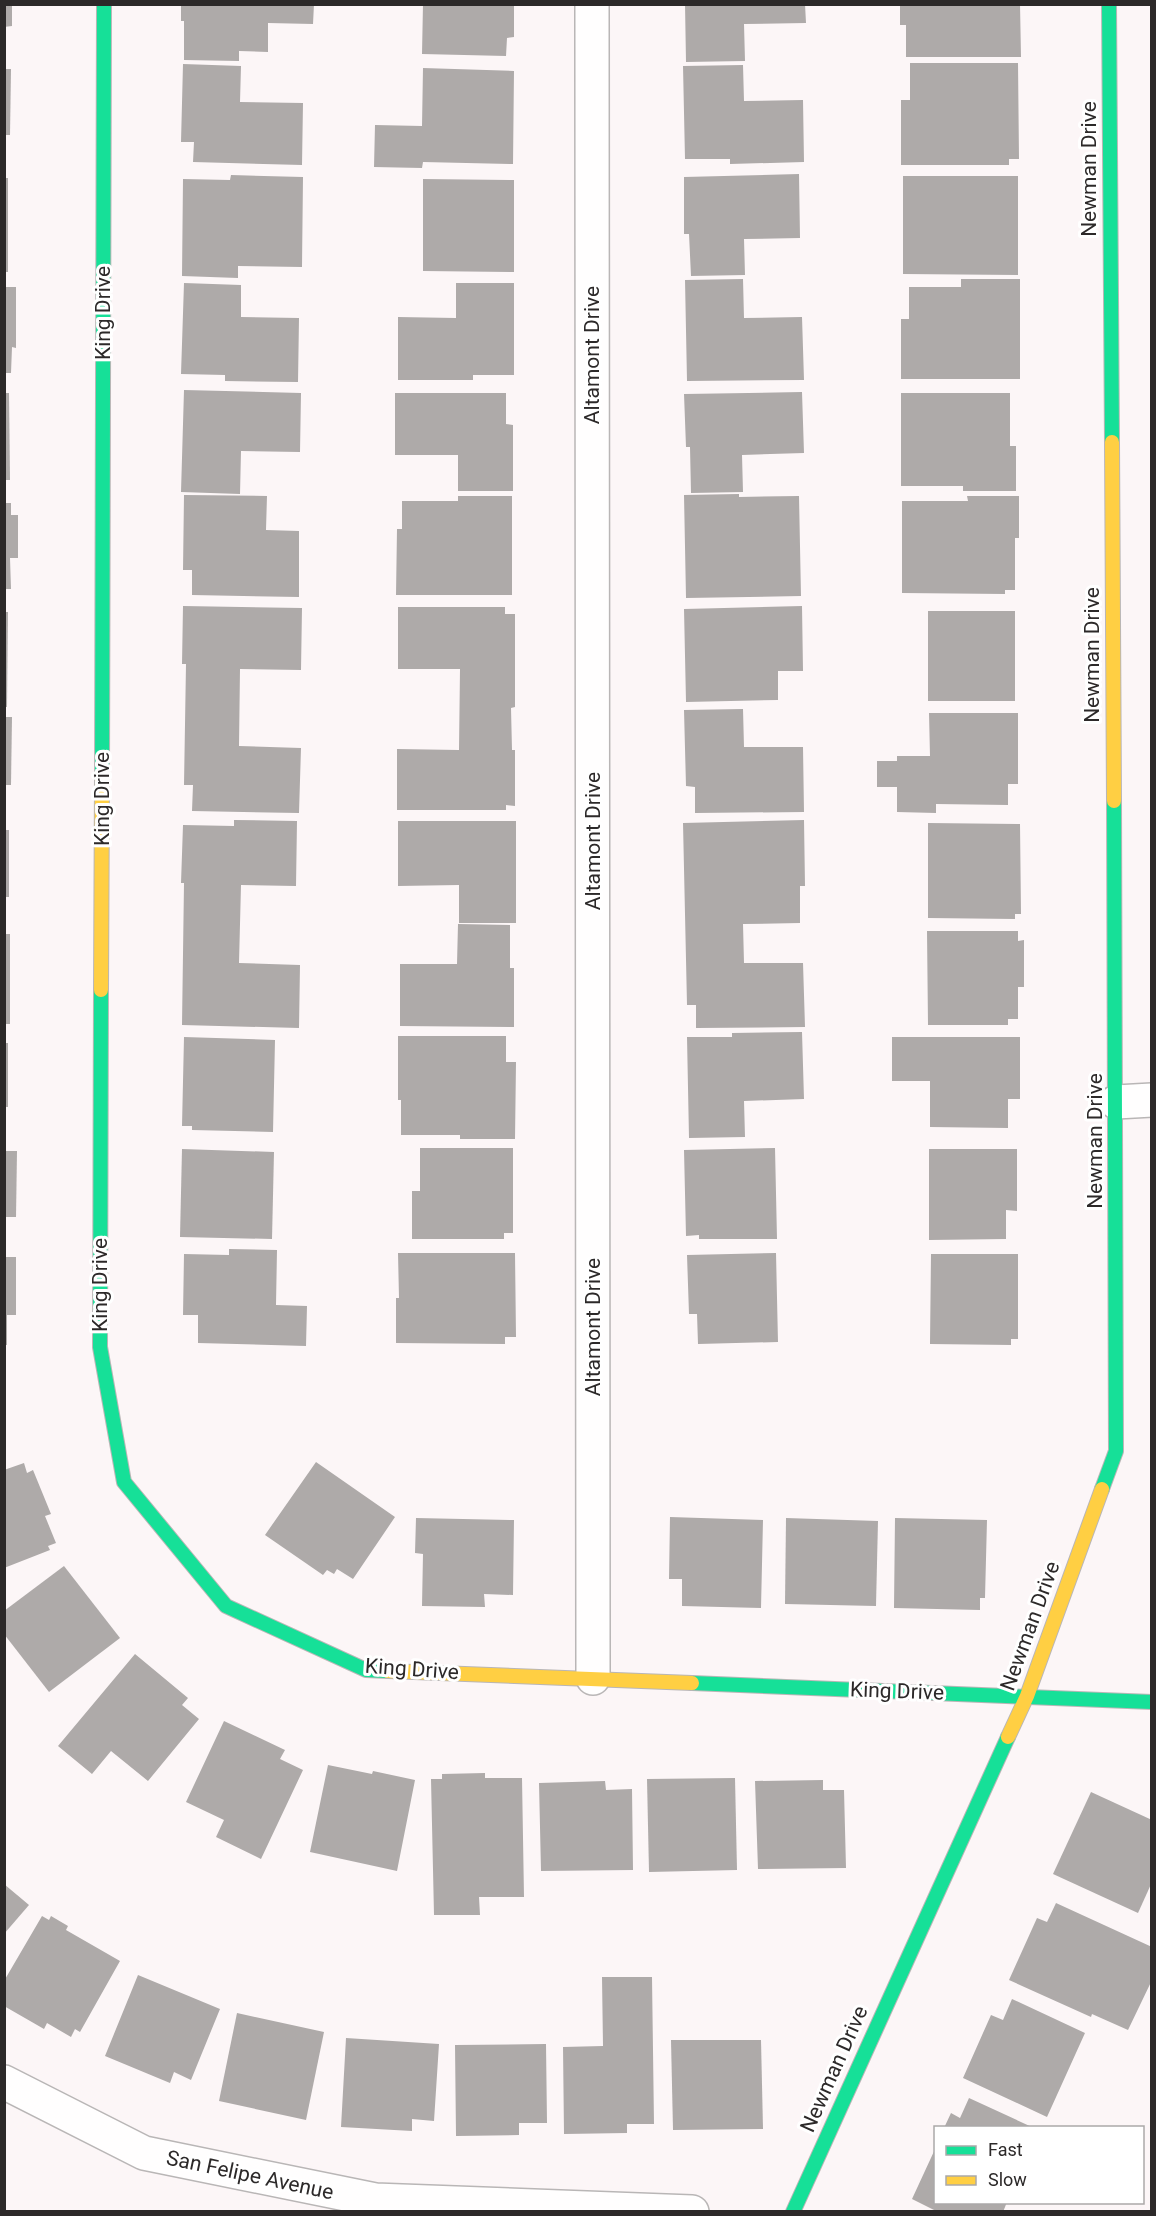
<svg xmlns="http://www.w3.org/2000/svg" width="1156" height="2216" viewBox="0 0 1156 2216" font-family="Roboto,sans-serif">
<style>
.building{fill:#aeaaa9}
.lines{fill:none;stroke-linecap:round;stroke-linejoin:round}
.street-casing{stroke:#b9b6b6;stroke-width:36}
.fast-casing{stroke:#b9b6b6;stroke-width:16}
.slow-casing{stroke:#b9b6b6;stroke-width:16}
.street{stroke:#fffefe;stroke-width:33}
.fast{stroke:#16e098;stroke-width:14}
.slow{stroke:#ffcf43;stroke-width:14}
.labels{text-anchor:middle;stroke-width:6;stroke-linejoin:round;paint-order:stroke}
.street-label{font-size:21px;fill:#2c2929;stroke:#fff}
</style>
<rect width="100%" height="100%" fill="#fcf6f7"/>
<!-- building -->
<g class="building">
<path d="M4,4H12V26L4,27Z"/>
<path d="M181,4H314L313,24L268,23V52L239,51V61L184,60V21H181Z"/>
<path d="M423,4H514V37L507,38L506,56L422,54Z"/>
<path d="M685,4H805L806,23L744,24L745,61L686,62Z"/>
<path d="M900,4H1020L1021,57H906V25H900Z"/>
<path d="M910,63H1018L1019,159H1009V165H901V100H910Z"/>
<path d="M183,64L241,66L240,102L303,103L302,165L193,162L194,142H181Z"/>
<path d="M743,65L744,101L803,100L804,162L730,164V159H685L683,66Z"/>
<path d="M423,68L514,71L513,164L423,162L422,168L374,167L375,125L422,126Z"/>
<path d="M4,69H11L10,135H4Z"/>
<path d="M799,174L800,238L744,239L745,275L691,276L689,234H684V177Z"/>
<path d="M231,175L303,177L302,267L238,266V278L182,276L183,179L230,180Z"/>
<path d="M903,176H1018V275L903,274Z"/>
<rect x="4" y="178" width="4" height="94"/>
<path d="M423,179L514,180V272L423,271Z"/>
<path d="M743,279L744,318L802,317L804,380L687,381L685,280Z"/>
<path d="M961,279H1020V379H901V319H909V287H961Z"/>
<path d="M184,283L241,285V317L299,318L298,382L225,381V375L181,374Z"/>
<path d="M456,283H514V375H473V380H398V317L456,318Z"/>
<path d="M5,287H16V348L12,347L11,373H5Z"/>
<path d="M184,390L301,393L300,452L241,451L240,494L181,492Z"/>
<path d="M802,392L804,453L742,455L743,492L691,493L690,447H686L684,394Z"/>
<path d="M4,393H9L10,480H4Z"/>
<path d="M395,393H506V424L513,425V491H458V455H395Z"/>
<path d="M901,393H1010V446H1016V491H963V486H901Z"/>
<path d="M739,494V497L799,496L801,596L686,598L684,495Z"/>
<path d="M184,495L267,496L266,530L299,531V597L192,595V570H183Z"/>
<path d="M458,496H512V595H396L397,529H402V501H458Z"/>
<path d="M967,496H1019V538H1015V590H1005V594L902,593V501H968Z"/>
<path d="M4,503H11V515H18V558H10L11,589H4Z"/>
<path d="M183,606L302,608L301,670L240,669L239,746L301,748L299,813L192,811L193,785H184L186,664H182Z"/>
<path d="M802,606L803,671H778V700L686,702L684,609Z"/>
<path d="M398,607H505V614H515V707L511,708L512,750H515V806L506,805V810H397V749L459,750L460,669H398Z"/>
<rect x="928" y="611" width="87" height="90"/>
<path d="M4,612H8L7,707H4Z"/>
<path d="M743,709L744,747H803L804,812L695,813V787L686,786L684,710Z"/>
<path d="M929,713H1018V784H1008V805L936,804V813L897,812V787H877V761H897V756H930Z"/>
<path d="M4,717H12L11,785H4Z"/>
<path d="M234,820L297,821L296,886L241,885L239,963L300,965L299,1028L182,1025L184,883H181L183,825L234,826Z"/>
<path d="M804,820L805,886H800V923L743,924L744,963H803L805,1027L696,1028V1005H687L683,823Z"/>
<path d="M398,821H516V923H459V885L398,886Z"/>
<path d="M928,823L1020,824L1021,914H1015V919L928,918Z"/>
<rect x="4" y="830" width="5" height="67"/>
<path d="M458,924L510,925V968H514V1027L400,1026V964H457Z"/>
<path d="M927,931H1018V941L1024,940V987H1018V1019H1008V1025H928Z"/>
<rect x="4" y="934" width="6" height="90"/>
<path d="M802,1032L804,1099L744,1101L745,1137L689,1138L687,1037H732V1033Z"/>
<path d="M398,1036H506V1062H516L515,1139H460V1135H401V1100H398Z"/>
<path d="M184,1037L275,1040L273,1132L192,1130V1126H182Z"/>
<path d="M892,1037H1020V1099H1008V1128L930,1127V1081H892Z"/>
<rect x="4" y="1043" width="4" height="64"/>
<path d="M420,1148H513V1233H504V1239H412V1191H420Z"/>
<path d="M775,1148L777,1239H699V1235L686,1236L684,1150Z"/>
<path d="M182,1149L274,1152L272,1239L180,1237Z"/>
<path d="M929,1149H1017V1211L1006,1210V1239L929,1240Z"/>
<path d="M4,1151H17L16,1217H4Z"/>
<path d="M229,1249L277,1250L276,1305L307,1306L306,1346L198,1343V1315H183L184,1254L229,1255Z"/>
<path d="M398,1253H515L516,1337H505V1344L396,1343V1298H399Z"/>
<path d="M776,1253L778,1342L698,1344L697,1314H689L687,1255Z"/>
<path d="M931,1254H1018V1339H1011V1345L930,1344Z"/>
<path d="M4,1257H16V1315H7V1345H4Z"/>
<path d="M316,1462L395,1517L353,1579L337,1569L334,1574L327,1570L323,1575L265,1535Z"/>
<path d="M24,1463L27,1473L33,1470L51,1514L45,1516L56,1543L48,1546L50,1550L4,1568V1470Z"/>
<path d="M670,1517L763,1520L761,1608L682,1606V1579H669Z"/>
<path d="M416,1518L514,1520L513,1595L484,1594L485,1607L422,1606L423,1554L415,1553Z"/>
<path d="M786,1518L878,1521L876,1606L785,1604Z"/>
<path d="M895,1518L987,1520L985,1598H980V1610L894,1608Z"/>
<path d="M64,1566L120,1638L49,1692L4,1634V1611Z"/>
<path d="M135,1654L188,1698L182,1705L199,1719L148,1781L111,1751L92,1774L58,1746Z"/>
<path d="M224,1721L285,1750L280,1759L303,1770L261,1859L216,1837L224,1820L186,1802Z"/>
<path d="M328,1765L372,1774L373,1771L415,1780L397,1871L310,1852Z"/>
<path d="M485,1773V1778H522L524,1897H479L480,1915H434L431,1779H442V1774Z"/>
<path d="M735,1778L737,1870L649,1872L647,1779Z"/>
<path d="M823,1780V1790H844L846,1868L758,1869L755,1781Z"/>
<path d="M605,1781L606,1790L632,1789L633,1870L541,1871L539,1783Z"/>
<path d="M1091,1792L1152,1820V1882L1138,1913L1053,1874Z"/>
<path d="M4,1884L29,1905L4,1934Z"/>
<path d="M1056,1903L1152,1947V1980L1128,2030L1092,2014L1091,2017L1009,1980L1037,1918L1047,1922Z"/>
<path d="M42,1916L49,1920L51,1916L68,1926L66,1930L120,1961L80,2032L75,2029L71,2037L47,2023L44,2029L4,2006V1981Z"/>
<path d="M138,1975L220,2009L191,2080L174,2072L170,2083L105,2056Z"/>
<path d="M602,1977H652L654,2124H627V2133L564,2134L563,2047L603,2046Z"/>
<path d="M1012,1999L1085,2033L1047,2117L963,2078L991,2015L1003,2020Z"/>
<path d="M237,2013L324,2032L306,2120L219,2101Z"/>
<path d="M346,2038L439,2044L434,2121L412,2119V2131L341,2127Z"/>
<path d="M671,2040H761L763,2129L673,2130Z"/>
<path d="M546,2044L547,2123H519V2135L456,2136L455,2045Z"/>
<path d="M969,2098L1034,2128H944L951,2113L960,2118Z"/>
<path d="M936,2147V2202H1007L1003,2212H938L912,2199Z"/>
</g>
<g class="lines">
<!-- street casing -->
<g class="street-casing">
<g id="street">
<path d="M592,4L593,1678"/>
<path d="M1116,1102L1152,1100"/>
<path d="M4,2082L144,2153L375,2200L692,2212"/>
</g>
</g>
<!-- fast casing -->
<g class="fast-casing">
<g id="fast">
<path d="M1109,4L1112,442"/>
<path d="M102,779L104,4"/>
<path d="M101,990L100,1347L124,1482L226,1606L366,1670L388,1671"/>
<path d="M1102,1489L1116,1451L1114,801"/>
<path d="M692,1683L1152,1702"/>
<path d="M793,2212L1008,1737"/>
</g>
</g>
<!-- slow casing -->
<g class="slow-casing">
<g id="slow">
<path d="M1112,442L1114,801"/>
<path d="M101,990L102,779"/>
<path d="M388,1671L692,1683"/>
<path d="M1008,1737L1027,1696L1102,1489"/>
</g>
</g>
<!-- street -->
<use href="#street" class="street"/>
<!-- fast -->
<use href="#fast" class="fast"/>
<!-- slow -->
<use href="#slow" class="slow"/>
</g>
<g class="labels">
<!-- street labels -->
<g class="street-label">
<text transform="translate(1089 169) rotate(-90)" y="7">Newman Drive</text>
<text transform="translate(103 313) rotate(-90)" y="7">King Drive</text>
<text transform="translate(592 355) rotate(-90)" y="7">Altamont Drive</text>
<text transform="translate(1092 655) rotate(-90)" y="7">Newman Drive</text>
<text transform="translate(102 799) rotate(-90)" y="7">King Drive</text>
<text transform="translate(593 841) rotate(-90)" y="7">Altamont Drive</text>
<text transform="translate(1095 1141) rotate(-90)" y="7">Newman Drive</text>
<text transform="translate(100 1285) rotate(-90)" y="7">King Drive</text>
<text transform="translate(593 1327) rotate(-90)" y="7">Altamont Drive</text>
<text transform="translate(1030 1626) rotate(-70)" y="7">Newman Drive</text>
<text transform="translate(412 1669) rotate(4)" y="7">King Drive</text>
<text transform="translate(897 1691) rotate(2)" y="7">King Drive</text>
<text transform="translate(834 2069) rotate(-66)" y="7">Newman Drive</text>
<text transform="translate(250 2175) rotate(12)" y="7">San Felipe Avenue</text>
</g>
</g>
<!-- border -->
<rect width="1156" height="2216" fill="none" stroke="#2c2929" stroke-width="12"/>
<!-- legend -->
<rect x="934" y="2126" width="210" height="78" fill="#ffffff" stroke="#aba9a9" stroke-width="1.5"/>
<rect x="946" y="2146" width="30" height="9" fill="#16e098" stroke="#aba9a9" stroke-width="1.5"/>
<text x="988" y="2156" font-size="18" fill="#2c2929">Fast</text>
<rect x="946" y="2176" width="30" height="9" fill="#ffcf43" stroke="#aba9a9" stroke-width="1.5"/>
<text x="988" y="2186" font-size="18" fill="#2c2929">Slow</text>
</svg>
